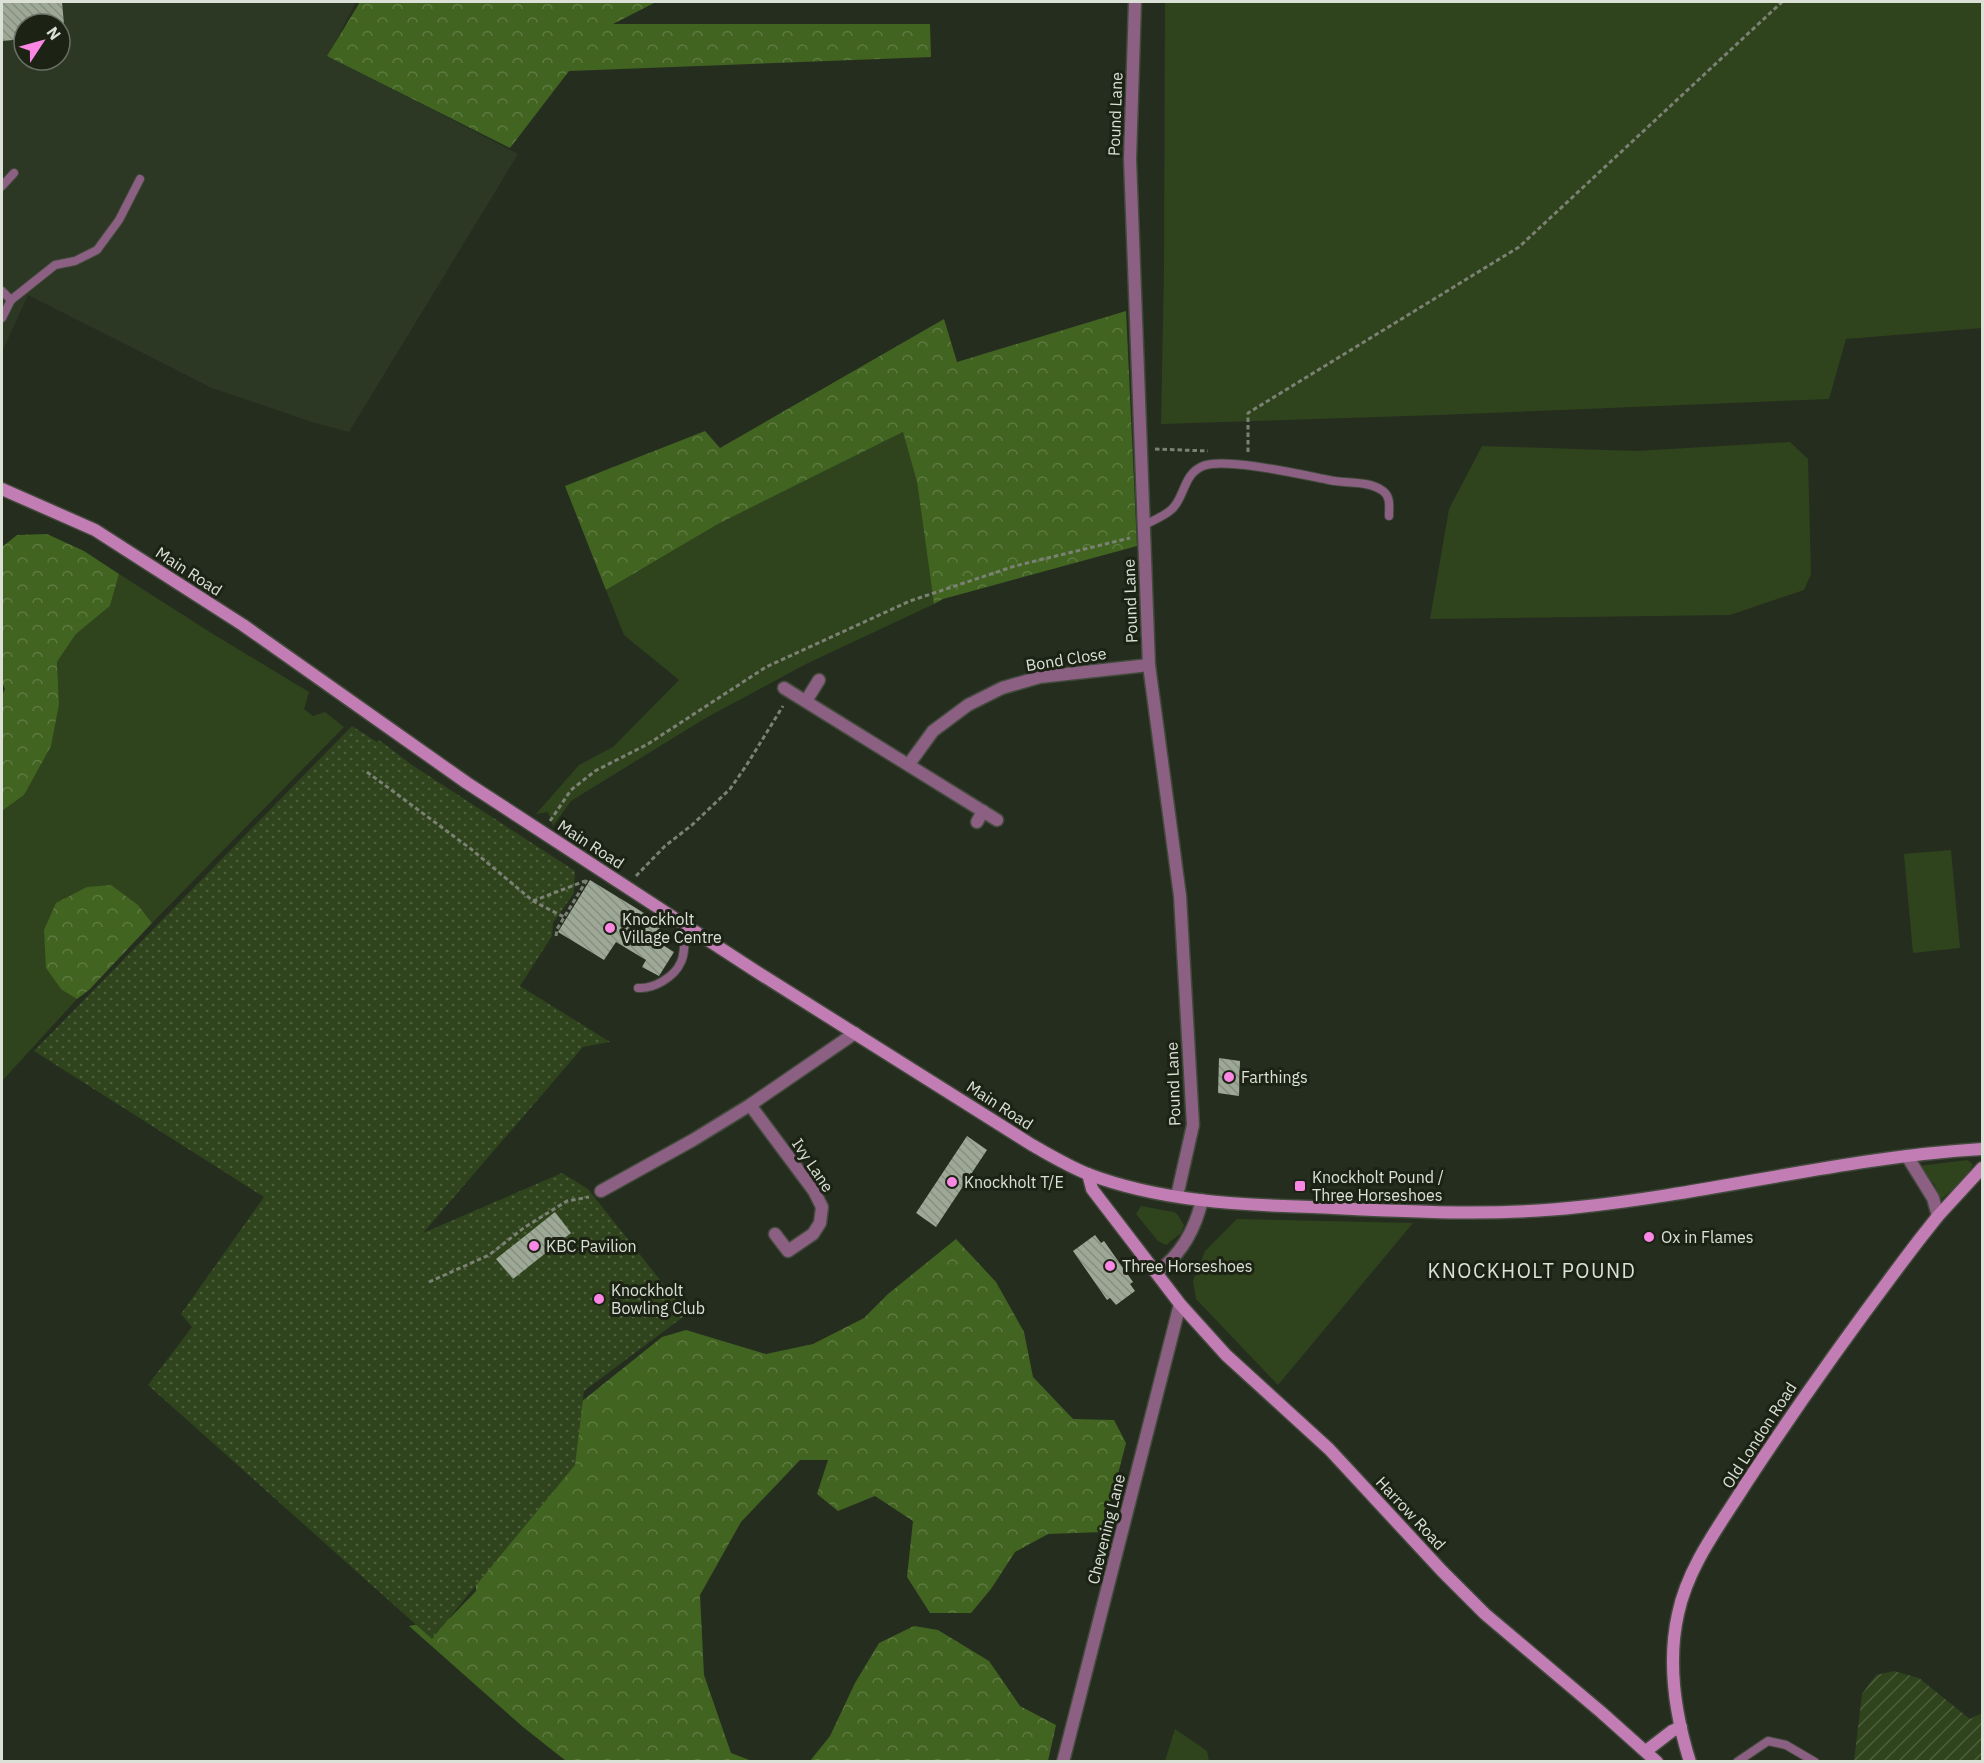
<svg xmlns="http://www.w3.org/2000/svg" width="1984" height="1763" viewBox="0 0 1984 1763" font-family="'IBM Plex Sans',sans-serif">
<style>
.built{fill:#2d3824;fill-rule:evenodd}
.grass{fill:#2f441c}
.forest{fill:url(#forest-crowns)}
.park{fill:url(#park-dots)}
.garden{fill:url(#garden-furrows)}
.building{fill:url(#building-back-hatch)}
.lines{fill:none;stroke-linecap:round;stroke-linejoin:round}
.lane-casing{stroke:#424a3c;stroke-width:10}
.street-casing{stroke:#424a3c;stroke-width:15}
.secondary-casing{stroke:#424a3c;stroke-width:15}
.path{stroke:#7b8275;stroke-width:3;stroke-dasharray:4.5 3;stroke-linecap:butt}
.lane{stroke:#8b6082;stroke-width:8}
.street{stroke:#8b6082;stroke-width:12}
.secondary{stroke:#c27db4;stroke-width:12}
.poi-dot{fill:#fb87e5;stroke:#1c2315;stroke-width:2}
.labels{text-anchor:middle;stroke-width:6;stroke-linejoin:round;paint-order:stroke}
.street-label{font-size:16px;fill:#dbe1d7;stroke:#1c2315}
.poi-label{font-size:16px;fill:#dbe1d7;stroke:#1c2315;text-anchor:start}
.quarter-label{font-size:20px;letter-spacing:1.5px;fill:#dbe1d7;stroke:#1c2315}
</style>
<defs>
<pattern id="forest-crowns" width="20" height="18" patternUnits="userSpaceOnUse" patternTransform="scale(1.5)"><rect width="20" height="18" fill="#426421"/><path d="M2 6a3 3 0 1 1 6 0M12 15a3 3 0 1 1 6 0" fill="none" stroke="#5d7a40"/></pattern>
<pattern id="park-dots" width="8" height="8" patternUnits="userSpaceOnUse" patternTransform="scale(1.5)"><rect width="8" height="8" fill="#2f441c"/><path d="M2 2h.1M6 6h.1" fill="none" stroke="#4d5f3c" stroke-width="1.8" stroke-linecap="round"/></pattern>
<pattern id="garden-furrows" width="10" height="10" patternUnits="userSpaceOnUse" patternTransform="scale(1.5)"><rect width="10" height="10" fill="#2f441c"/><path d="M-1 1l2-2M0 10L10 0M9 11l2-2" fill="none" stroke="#4d5f3c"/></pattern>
<pattern id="building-back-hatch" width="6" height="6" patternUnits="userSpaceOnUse" patternTransform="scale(1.5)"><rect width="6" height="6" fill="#9ea896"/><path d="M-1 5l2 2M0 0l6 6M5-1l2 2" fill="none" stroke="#878f80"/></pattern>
</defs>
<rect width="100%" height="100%" fill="#252d1f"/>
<!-- built -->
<path class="built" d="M2,2H356L328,56L518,154L349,432L312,422L212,388L28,295L2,352ZM24,24H60V60H24Z"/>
<!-- grass -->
<g class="grass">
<path d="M1165,2H1982V328L1846,339L1829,399L1439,415L1161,424L1164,268Z"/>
<path d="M903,432L917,482L934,604L806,664L704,719L571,801L553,826L548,812L536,814L579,765L613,747L679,680L624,635L606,590L718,524Z"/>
<path d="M1790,442L1808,459L1811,574L1804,590L1730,615L1430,619L1449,509L1482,446L1636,451Z"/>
<path d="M119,574L213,634L309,692L304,709L313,716L325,712L344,727L152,923L138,905L62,990L77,999L2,1081V811L24,795L59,704L57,662L76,634L110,606Z"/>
<path d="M1951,850L1960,948L1913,953L1904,854Z"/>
<path d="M1967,1160L1973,1164L1966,1178L1940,1200L1935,1185L1919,1166Z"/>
<path d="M1141,1206L1174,1212L1178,1215L1184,1225L1181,1233L1166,1245L1158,1241L1136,1214Z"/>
<path d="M1237,1219L1413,1223L1278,1385L1196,1299L1193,1281L1205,1251Z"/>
<path d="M1175,1729L1207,1751L1209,1761H1165Z"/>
</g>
<!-- forest -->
<g class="forest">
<path d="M360,2H656L613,24H930L931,57L569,71L510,148L327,56Z"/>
<path d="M1126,311L1137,546L943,599L934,604L917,482L903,432L718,524L606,590L565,486L705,431L720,448L944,319L957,362Z"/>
<path d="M47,534L84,551L119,574L110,606L76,634L57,662L59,704L51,746L24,795L2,811V695L5,689L2,683V547L17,535Z"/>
<path d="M111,885L138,905L152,923L89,990L77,999L62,990L46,968L44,930L56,903L87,887Z"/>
<path d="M956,1239L996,1282L1024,1332L1033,1377L1073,1419L1114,1420L1126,1443L1103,1532L1048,1534L1015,1552L991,1589L971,1613H930L907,1577L913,1521L875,1496L838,1511L817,1494L828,1460H800L741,1522L700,1595L704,1675L731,1753L752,1761H566L523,1727L409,1626L450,1618L476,1591L475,1568L581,1402L662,1337L686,1330L766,1354L813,1344L864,1318L888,1294Z"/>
<path d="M914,1626L938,1630L989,1661L1020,1706L1056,1725L1048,1761H810L830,1736L855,1683L879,1643Z"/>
</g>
<!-- park -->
<path class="park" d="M352,726L377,742L379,740L412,765L575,871L574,893L553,923L552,936L520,986L610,1042L583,1047L423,1233L562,1173L588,1189L687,1314L584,1391L575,1465L432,1639L148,1385L192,1327L181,1314L264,1197L34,1051Z"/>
<!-- garden -->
<path class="garden" d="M1894,1671L1919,1678L1970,1719L1982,1713V1761H1854L1862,1694L1876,1675Z"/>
<!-- building -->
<g class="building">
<path d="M2,2H62L64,24H24V39L2,41Z"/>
<path d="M590,880L662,924L653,939L674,952L659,976L642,967L646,960L616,942L604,960L558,932Z"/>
<path d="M1219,1058L1240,1061L1239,1096L1218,1093Z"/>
<path d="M967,1136L987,1150L936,1227L916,1213Z"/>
<path d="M555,1212L571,1233L513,1279L496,1259Z"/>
<path d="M1095,1235L1101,1243L1104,1241L1133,1282L1130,1284L1135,1291L1116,1305L1110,1298L1107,1300L1073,1251Z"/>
</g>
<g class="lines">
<!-- lane casing -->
<g class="lane-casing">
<g id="lane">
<path d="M2,186L14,173"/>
<path d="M2,291L11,300L2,318"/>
<path d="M11,300L55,265L75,261L97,250L119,220L140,179"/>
<path d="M1144,525C1152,521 1165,516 1172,509C1185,497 1183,474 1203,466C1225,457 1303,475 1329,480C1346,484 1368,480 1383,491C1391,497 1389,507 1389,516"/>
<path d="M638,988C653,989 674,978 681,962C686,951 684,936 684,924"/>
<path d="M1737,1762L1768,1741L1786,1745L1815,1762"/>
</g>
</g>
<!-- street casing -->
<g class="street-casing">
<g id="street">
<path d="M1135,2L1130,159L1149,665L1180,896L1193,1125L1177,1196"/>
<path d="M784,688L997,820"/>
<path d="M806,701L819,680"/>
<path d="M909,764L933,731L968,705L1002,688L1040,677L1149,665"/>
<path d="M977,822L983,811"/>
<path d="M750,1105L814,1191L822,1207L820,1223L813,1234L788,1251L775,1234"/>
<path d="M1907,1156L1933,1198L1938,1216"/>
<path d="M601,1191L693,1140L750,1105L855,1033"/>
<path d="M1157,1272C1182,1254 1195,1230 1202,1200"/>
<path d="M1063,1762L1180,1304"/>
</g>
</g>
<!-- secondary casing -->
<g class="secondary-casing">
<g id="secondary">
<path d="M2,489L95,530L243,625L467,783L754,970L1032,1145C1050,1155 1068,1166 1088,1174C1159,1201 1238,1205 1312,1207C1402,1211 1490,1217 1579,1207C1714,1193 1846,1157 1982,1149"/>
<path d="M1088,1174L1092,1189L1180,1304L1226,1355L1329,1449L1442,1571L1485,1614L1601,1712L1657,1762"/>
<path d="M1646,1751L1672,1731L1681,1727"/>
<path d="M1690,1762C1675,1714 1667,1663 1678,1614C1688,1566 1720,1525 1745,1485C1800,1401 1858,1320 1919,1240L1938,1216L1982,1168"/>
</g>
</g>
<!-- path -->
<g class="path">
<path d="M1155,449L1208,451"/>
<path d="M1248,452V413L1519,247L1782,2"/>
<path d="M367,772L471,849L533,901L564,917"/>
<path d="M550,821L571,790L595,771L648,744L766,667L910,601L1015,566L1130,538"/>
<path d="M636,876L665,846L692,825L730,789L746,766L783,706"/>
<path d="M533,901L585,881"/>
<path d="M556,936L557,929L588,878"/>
<path d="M429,1282L489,1255L525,1227L567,1201L589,1197"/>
</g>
<!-- lane -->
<use href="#lane" class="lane"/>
<!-- street -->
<use href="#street" class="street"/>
<!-- secondary -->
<use href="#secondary" class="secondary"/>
</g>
<!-- markers -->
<g class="poi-dot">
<circle cx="610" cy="928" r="6"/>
<circle cx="1229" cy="1077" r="6"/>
<circle cx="952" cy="1182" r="6"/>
<rect x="1294" y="1180" width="12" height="12" rx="3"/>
<circle cx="1649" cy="1237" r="6"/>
<circle cx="534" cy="1246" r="6"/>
<circle cx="1110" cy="1266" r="6"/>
<circle cx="599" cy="1299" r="6"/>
</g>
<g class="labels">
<!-- street labels -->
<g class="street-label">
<text transform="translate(1115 114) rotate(-88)" y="6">Pound Lane</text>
<text transform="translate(189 571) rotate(33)" y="6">Main Road</text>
<text transform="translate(1130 601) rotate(-92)" y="6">Pound Lane</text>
<text transform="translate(1066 659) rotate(-9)" y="6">Bond Close</text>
<text transform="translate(591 844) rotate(33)" y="6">Main Road</text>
<text transform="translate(1173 1084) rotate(-92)" y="6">Pound Lane</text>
<text transform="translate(1000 1105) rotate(33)" y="6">Main Road</text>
<text transform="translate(813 1165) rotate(56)" y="6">Ivy Lane</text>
<text transform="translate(1759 1435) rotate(-57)" y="6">Old London Road</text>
<text transform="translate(1411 1513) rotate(47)" y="6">Harrow Road</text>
<text transform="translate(1106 1529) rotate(-76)" y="6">Chevening Lane</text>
</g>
<!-- poi labels -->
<g class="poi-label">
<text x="622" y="925">Knockholt<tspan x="622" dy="18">Village Centre</tspan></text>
<text x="1241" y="1083">Farthings</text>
<text x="1312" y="1183">Knockholt Pound /<tspan x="1312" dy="18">Three Horseshoes</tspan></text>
<text x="964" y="1188">Knockholt T/E</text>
<text x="1661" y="1243">Ox in Flames</text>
<text x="546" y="1252">KBC Pavilion</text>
<text x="1122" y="1272">Three Horseshoes</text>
<text x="611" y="1296">Knockholt<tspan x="611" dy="18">Bowling Club</tspan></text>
</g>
<!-- quarter labels -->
<g class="quarter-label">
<text x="1532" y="1278">KNOCKHOLT POUND</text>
</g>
</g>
<!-- border -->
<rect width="1984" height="1763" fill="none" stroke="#dbe1d7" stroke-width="6"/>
<!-- north arrow -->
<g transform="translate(42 42) rotate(54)"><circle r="28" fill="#1c2315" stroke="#686f63" stroke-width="1.5"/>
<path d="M0-4.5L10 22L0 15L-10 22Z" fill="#fb87e5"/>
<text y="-9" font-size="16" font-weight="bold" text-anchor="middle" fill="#dbe1d7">N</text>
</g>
</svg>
